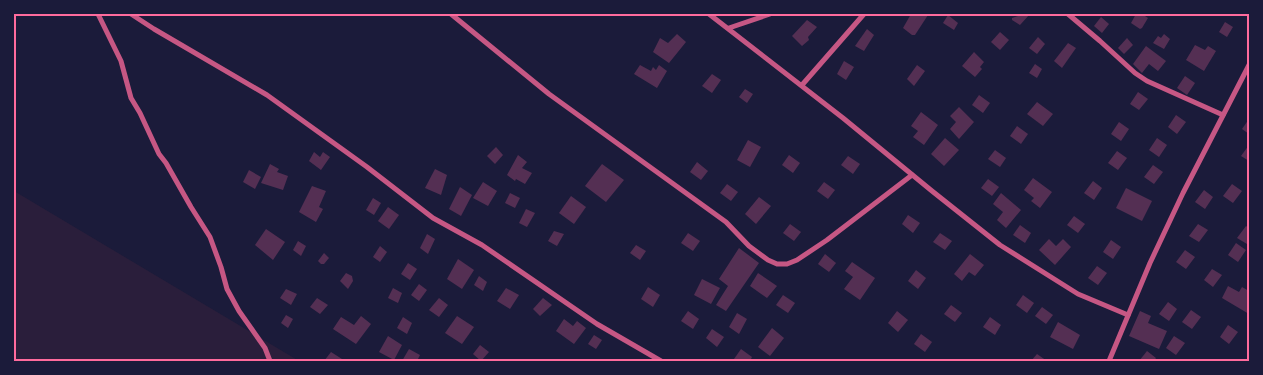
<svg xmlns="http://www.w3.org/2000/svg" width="1263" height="375" viewBox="0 0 1263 375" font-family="'Open Sans',sans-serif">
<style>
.green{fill:#2a1e3b}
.building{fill:#542f53}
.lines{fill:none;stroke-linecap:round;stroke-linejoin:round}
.minor{stroke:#c65784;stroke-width:5}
.neatline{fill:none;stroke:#ff6b9d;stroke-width:2}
</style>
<rect width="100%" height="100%" fill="#1b1b3a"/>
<!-- green -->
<path class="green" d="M14,191L299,361H14Z"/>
<!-- building -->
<g class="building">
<path d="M911,14L928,15L915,35H912L903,28Z"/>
<path d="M1016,14H1030L1020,25L1012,20V18L1018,16Z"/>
<path d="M1136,14H1142L1148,18L1142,28L1140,29L1131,23Z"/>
<path d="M948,15L958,23L954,30L943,23Z"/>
<path d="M1101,17L1109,24L1102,33L1094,26Z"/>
<path d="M807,20L817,27L808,37L809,40L802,46L792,36Z"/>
<path d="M1225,22L1233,27L1227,37L1219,32Z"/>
<path d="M867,29L874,35L864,51L855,46Z"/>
<path d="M1000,32L1009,40L1000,50L991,42Z"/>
<path d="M677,34L686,42L669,63L653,52L660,38L668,43Z"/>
<path d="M1164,34L1170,39L1164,49L1153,43L1158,36L1161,38Z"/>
<path d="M1038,37L1045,44L1037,54L1029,48Z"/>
<path d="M1127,38L1133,45L1124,54L1118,48Z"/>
<path d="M1068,43L1076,48L1062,68L1054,61Z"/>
<path d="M1195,45L1205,50L1208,46L1216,51L1204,71L1186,60Z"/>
<path d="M1146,46L1166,61L1158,71L1149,64L1142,73L1133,64Z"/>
<path d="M974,52L984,62L980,67L982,69L975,77L962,66Z"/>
<path d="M844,61L854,67L846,80L837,74Z"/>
<path d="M1035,64L1042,69L1037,78L1029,73Z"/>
<path d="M640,65L651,71L653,67L656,70L659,65L667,71L657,88L634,74Z"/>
<path d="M917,65L925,71L914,86L907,79Z"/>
<path d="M712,74L721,80L712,93L702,86Z"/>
<path d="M1185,76L1195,83L1187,95L1177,88Z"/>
<path d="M745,89L753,94L747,103L739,97Z"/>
<path d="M1138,92L1148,99L1139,110L1130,104Z"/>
<path d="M979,95L990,103L983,113L972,105Z"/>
<path d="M1037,102L1053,114L1043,126L1027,114Z"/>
<path d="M959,107L974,122L959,139L950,129L956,122L950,116Z"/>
<path d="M921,112L938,125L924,145L913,137L918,131L911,126Z"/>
<path d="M1176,115L1186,122L1177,134L1168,127Z"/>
<path d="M1249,119V134L1242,129Z"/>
<path d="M1119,122L1129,129L1121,141L1111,134Z"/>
<path d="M1017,126L1028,134L1021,144L1010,136Z"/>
<path d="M945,138L959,150L944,166L931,154Z"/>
<path d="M1157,138L1167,145L1159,157L1149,150Z"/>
<path d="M748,140L761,147L750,167L737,160Z"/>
<path d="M1249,145V161L1241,156Z"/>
<path d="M496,147L503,155L495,164L487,156Z"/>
<path d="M995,150L1006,158L1000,167L988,159Z"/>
<path d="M1117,151L1127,158L1118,170L1108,163Z"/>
<path d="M314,152L320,157L323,152L330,157L321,170L309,161Z"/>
<path d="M518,155L527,162L522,168L532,173L525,184L516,179L515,181L507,175Z"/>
<path d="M789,155L800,163L793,173L782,165Z"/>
<path d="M848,156L860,164L853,174L841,165Z"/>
<path d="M697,162L708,171L701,180L690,172Z"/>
<path d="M270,164L279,169L277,172L288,176L283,190L261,183Z"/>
<path d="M602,164L624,180L606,202L585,186Z"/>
<path d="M1153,165L1163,172L1154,184L1144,177Z"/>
<path d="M435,169L447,175L441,195L425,188Z"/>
<path d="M249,170L261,177L255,189L243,182Z"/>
<path d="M1033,178L1052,192L1040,208L1031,201L1034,198L1024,190Z"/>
<path d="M988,179L999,187L992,196L981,188Z"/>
<path d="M1093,181L1102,188L1094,200L1084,193Z"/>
<path d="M483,182L497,191L488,206L473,198Z"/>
<path d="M824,182L835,190L828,199L817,191Z"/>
<path d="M727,184L738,192L731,201L720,193Z"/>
<path d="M1232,184L1242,191L1233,203L1223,196Z"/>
<path d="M312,186L326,191L319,207L323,209L316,222L299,212Z"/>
<path d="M460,187L472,195L461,216L449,209Z"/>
<path d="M1126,188L1152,201L1142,221L1116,208Z"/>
<path d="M1204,190L1213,197L1205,209L1195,202Z"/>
<path d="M510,193L520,198L515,208L505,203Z"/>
<path d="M1001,193L1021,210L1006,228L997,220L1003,212L993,204Z"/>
<path d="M571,196L586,207L574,224L559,213Z"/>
<path d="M759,197L771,206L756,224L745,214Z"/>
<path d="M373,198L381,203L374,215L366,210Z"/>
<path d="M388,207L399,215L389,229L378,221Z"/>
<path d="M526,209L535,213L527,227L519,223Z"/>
<path d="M908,215L920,223L913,233L902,224Z"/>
<path d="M1074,216L1085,224L1078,233L1067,225Z"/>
<path d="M790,224L801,232L794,241L783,233Z"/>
<path d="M1198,224L1208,230L1199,242L1189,236Z"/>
<path d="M1020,225L1031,233L1025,243L1013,235Z"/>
<path d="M1246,226L1249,228V242L1247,244L1237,238Z"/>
<path d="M266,229L285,242L273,260L255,245Z"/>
<path d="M554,231L564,234L557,246L548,241Z"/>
<path d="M688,233L700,241L693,251L681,243Z"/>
<path d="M940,233L952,241L945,250L933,242Z"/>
<path d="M427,234L435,239L428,254L420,248Z"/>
<path d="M1049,239L1056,246L1063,239L1071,247L1055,265L1039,250Z"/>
<path d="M1111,240L1121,247L1113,259L1103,252Z"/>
<path d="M298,241L306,246L301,256L293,250Z"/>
<path d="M1236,243L1246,250L1238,262L1228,255Z"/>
<path d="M636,245L646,251L640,260L630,253Z"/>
<path d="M380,246L387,252L380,262L373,257Z"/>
<path d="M739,248L759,263L726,311L716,305L728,286L719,279Z"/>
<path d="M1185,250L1195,257L1186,269L1176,262Z"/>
<path d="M324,253L329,258L324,264H321L318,261Z"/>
<path d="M825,254L836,263L829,272L818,264Z"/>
<path d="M970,254L984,265L975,276L969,272L962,281L954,274Z"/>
<path d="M458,259L474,270L462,289L447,279Z"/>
<path d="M852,262L875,278L860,300L844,289L853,277L845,271Z"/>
<path d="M408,263L417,269L410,280L401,274Z"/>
<path d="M1097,266L1107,273L1098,285L1088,278Z"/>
<path d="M1212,269L1222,275L1213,287L1204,280Z"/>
<path d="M916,270L926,278L918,289L908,281Z"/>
<path d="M346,273L352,276L353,281L348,289L340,281Z"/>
<path d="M758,273L777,286L767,298L750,286Z"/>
<path d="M479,276L487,282L483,291L474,285Z"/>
<path d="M702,279L720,288L711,304L694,295Z"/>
<path d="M419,284L427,290L419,301L411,295Z"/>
<path d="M1228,286L1239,292L1242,287L1249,291V314L1222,298Z"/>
<path d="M648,287L660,295L653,307L641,299Z"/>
<path d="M393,288L402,293L398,303L388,298Z"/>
<path d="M506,288L519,295L510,309L497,301Z"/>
<path d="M286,289L297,294L291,305L280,298Z"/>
<path d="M783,295L795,303L788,313L776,305Z"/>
<path d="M1023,295L1034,303L1027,313L1016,305Z"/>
<path d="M317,298L328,305L320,314L310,307Z"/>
<path d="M439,298L448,305L439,317L429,310Z"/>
<path d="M543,298L552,305L540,316L533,309Z"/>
<path d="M1168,302L1177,309L1169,321L1159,314Z"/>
<path d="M951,305L962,313L955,322L944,314Z"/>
<path d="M1042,307L1053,315L1046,324L1035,316Z"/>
<path d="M1191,310L1201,317L1192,329L1182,322Z"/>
<path d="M688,311L699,319L693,329L681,321Z"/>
<path d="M897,311L908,320L898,332L888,323Z"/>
<path d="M1140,311L1151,316L1148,323L1167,331L1159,349L1129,336Z"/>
<path d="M737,313L747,319L739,334L729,327Z"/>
<path d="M286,315L293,319L288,328L281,323Z"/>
<path d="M361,316L371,324L356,344L333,329L341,317L354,325Z"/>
<path d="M457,316L474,327L462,344L445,333Z"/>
<path d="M403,317L412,323L407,334L397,328Z"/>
<path d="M990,317L1001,325L995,335L983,327Z"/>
<path d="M564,319L573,326L577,321L586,328L574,344L556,331Z"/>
<path d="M1058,322L1080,335L1073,349L1050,337Z"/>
<path d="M1228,325L1238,332L1229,344L1220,337Z"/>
<path d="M772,328L784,338L770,356L758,347Z"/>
<path d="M712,329L724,337L717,347L706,338Z"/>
<path d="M921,334L932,342L925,352L914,344Z"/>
<path d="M594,335L602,340L596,349L588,344Z"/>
<path d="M388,336L402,345L394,360L379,352Z"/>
<path d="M1174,336L1185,343L1176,355L1166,348Z"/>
<path d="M480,345L489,352L481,361L473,354Z"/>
<path d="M409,349L420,355L417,361H402Z"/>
<path d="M741,349L752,357L750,361H737L734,359Z"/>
<path d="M1147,351L1156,358L1154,361H1139Z"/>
<path d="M331,352L342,359L340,361L336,360L335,361H324Z"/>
<path d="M1037,354L1047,361H1031Z"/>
</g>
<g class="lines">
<!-- minor -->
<g class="minor">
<path d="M98,14L121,61L131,98L140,113L159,154L166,163L191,207L210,237L221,267L227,289L239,311L265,348L270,361"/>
<path d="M131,14L154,29L267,95L367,167L433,218L482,245L597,324L661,361"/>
<path d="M451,14L549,94L726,222L749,246L768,260L777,264H787L797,260L827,240L912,175"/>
<path d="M709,14L843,118L932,191L1000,245L1078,294L1128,315"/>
<path d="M1068,14L1100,41L1135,73L1147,81L1223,115"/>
<path d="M729,28L770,14"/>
<path d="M802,85L864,14"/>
<path d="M1109,361L1150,263L1183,193L1249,65"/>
</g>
</g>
<!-- border -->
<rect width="1263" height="375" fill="none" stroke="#1b1b3a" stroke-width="30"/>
<rect x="15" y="15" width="1233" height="345" class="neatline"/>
</svg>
